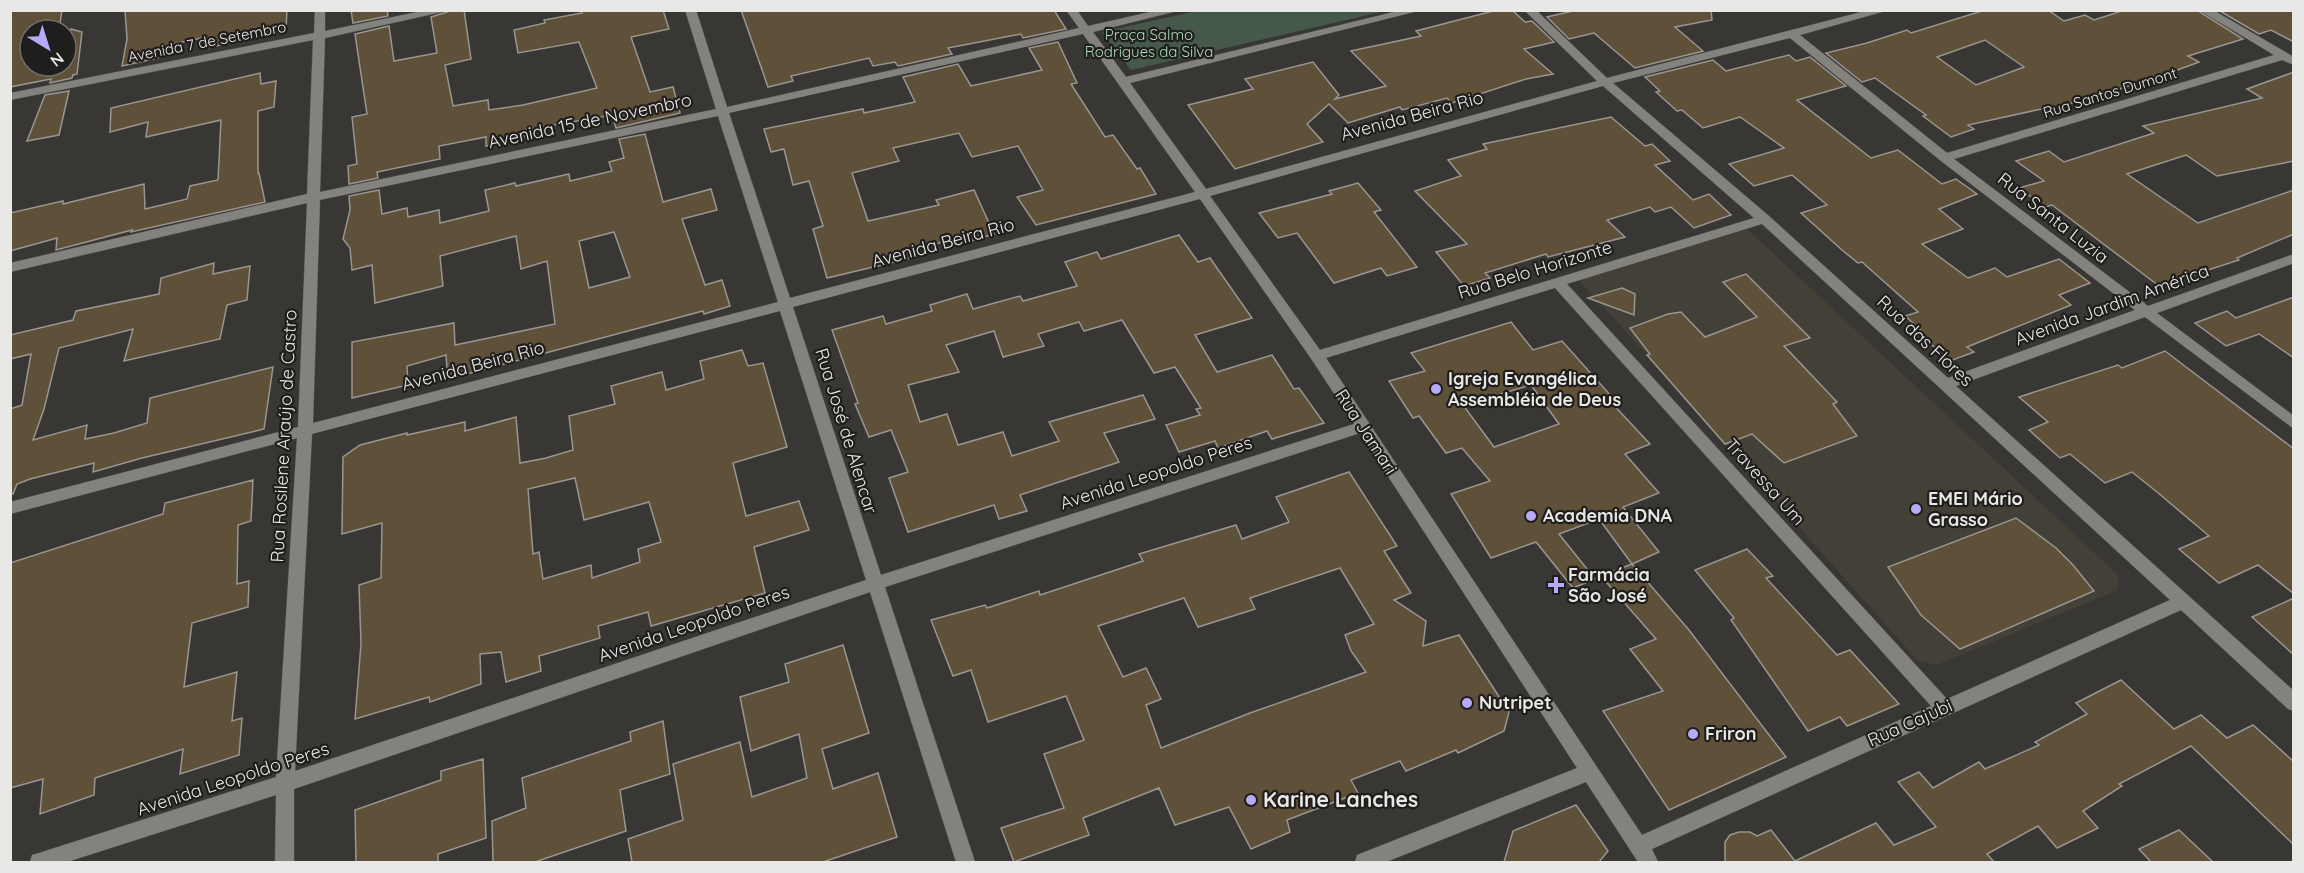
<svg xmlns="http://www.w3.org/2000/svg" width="2304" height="873" viewBox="0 0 2304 873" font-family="Quicksand,sans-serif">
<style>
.built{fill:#434037}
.green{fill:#45584a}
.building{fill:#5f5039;stroke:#999691;stroke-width:1.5;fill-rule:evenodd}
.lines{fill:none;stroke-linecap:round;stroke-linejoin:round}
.minor-casing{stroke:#545350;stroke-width:1}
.minor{fill:#83827d;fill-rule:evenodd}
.poi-dot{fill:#b7abf8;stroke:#1f1e1c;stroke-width:2}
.labels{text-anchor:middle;stroke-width:4.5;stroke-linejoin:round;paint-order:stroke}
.far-park-label{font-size:15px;fill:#acdcb8;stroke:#1f1e1c}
.far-street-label{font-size:15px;fill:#e9e8e6;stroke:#1f1e1c}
.street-label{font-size:18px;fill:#e9e8e6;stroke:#1f1e1c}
.poi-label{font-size:18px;font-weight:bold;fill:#e9e8e6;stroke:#1f1e1c;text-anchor:start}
.near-poi-label{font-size:21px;font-weight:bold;fill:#e9e8e6;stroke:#1f1e1c;text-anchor:start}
</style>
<rect width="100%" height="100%" fill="#383733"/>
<!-- built -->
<path class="built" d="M1743,225L2118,575V590L1937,665L1918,661L1725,444L1775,426L1694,340L1647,355L1576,277Z"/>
<!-- green -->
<path class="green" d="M1197,11V10L1385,11L1131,70L1102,32Z"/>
<!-- building -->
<g class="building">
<path d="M10,10H62L59,30H30V66H66V41L71,29L82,32L77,74L73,75L72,78L50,83L51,79L10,87Z"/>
<path d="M125,10H287L286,30L207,48L206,37L159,47L158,58L122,66L127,39Z"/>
<path d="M351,10H387L388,16L353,23Z"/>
<path d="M453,10H464L471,59L445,65L453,106L488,100L489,110L523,105L597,88L579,42L518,53L514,30L545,23L544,20L582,13L581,10H663L669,29L631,37L650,92L673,87L680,113L616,128L612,115L524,130V138L486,146V137L439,146L440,159L377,172L378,178L349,184L348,166L357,164L352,117L367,114L355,34L389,26L394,61L437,53L431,17Z"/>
<path d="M741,10H1054L1066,29L1023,38L1021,34L948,48L952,54L898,66L895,62L873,66L869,58L791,76L793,81L768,87Z"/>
<path d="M1497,10H1512L1525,22L1532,21L1554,42L1524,49L1553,74L1526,79L1452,103L1447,98L1402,110L1400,107L1348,123L1329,104L1307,124L1323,142L1235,169L1188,105L1253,89L1245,79L1313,62L1339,95L1335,99L1386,86L1351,51L1421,36L1416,31Z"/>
<path d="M1577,10H1711L1712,20L1675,27L1703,51L1635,68L1594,33L1569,39L1547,17Z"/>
<path d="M1985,10H2048L2064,21L2085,15L2094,20L2125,10H2197L2243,39L2188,56L2199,62L2172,72L2098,96L2095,94L2051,111L2046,108L1968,125L1974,129L1951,137L1923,116L1926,115L1875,78L1862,82L1826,53L1867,43L1907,30L1911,33ZM1985,40L2024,67L1976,85L1937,57Z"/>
<path d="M2218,10H2294V42L2271,30L2259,34Z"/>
<path d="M1058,42L1077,83L1071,84L1105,137L1113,135L1137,169L1140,168L1156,194L1036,225L1017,197L1043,190L1018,146L972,157L959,133L893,148L899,161L852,173L868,221L939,205L936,200L974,190L994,234L957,245L954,239L909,251L911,258L827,278L813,229L823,226L809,181L793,185L784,149L771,152L764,129L863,109L864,113L915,102L903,77L958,64L971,86L1042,70L1029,48Z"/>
<path d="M1789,55L1796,61L1810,57L1846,86L1797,100L1871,158L1898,150L1942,184L1956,179L1977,194L1939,209L1963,229L1922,244L1968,278L1995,268L2007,277L2059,259L2090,283L2059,295L2071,305L1967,347L1974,352L1950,361L1915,330L1920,329L1905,316L1918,312L1862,262L1858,263L1842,250L1801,213L1827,205L1792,175L1754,186L1729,164L1784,148L1740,117L1703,128L1682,110L1677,111L1656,92L1660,91L1645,77L1713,60L1726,71Z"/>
<path d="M2294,72V161L2217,176L2186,155L2127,174L2198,223L2294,190V234L2237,258L2239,260L2159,286L2052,205L2045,207L2019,188L2044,181L2016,161L2049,151L2064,162L2154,133L2143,126L2262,98L2247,89Z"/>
<path d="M260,73L261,84L276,81L274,107L258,111V173H259L265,202L131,232L132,230L56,250L57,238L10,251V213L63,201V204L144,184L145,209L187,199L190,186L218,180L221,120L146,137L148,122L110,132L111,108Z"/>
<path d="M69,91L59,135L27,141L45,95Z"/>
<path d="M1611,117L1645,146L1652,144L1670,161L1655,165L1693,200L1709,194L1731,215L1694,228L1671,207L1655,212L1650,207L1607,220L1625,237L1548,257L1546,254L1485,273L1490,278L1464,286L1436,252L1467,244L1415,191L1461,176L1448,160L1487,149L1483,144Z"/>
<path d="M645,134L663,202L711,189L717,210L682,219L705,285L722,280L730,306L704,314L703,311L448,379L446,355L407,366L408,385L352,398V342L454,323L455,345L555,324L547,261L521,269L516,236L440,256L443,286L375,303L372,265L352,270L350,248L343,239L350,210L349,196L379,190L382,214L407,208L408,217L439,210L440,223L489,211L485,190L515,183L516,186L569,174L570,181L612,171L609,162L624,158L619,139ZM614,232L630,277L589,288L579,241Z"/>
<path d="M1358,183L1381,210L1374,212L1417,267L1387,276L1381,268L1334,283L1297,233L1278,238L1259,213L1332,194L1329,191Z"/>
<path d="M1179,235L1198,262L1210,258L1252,318L1195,335L1217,372L1272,355L1294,389L1299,388L1324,423L1272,439L1267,431L1218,448L1215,441L1179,452L1166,425L1200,415L1196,409L1201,408L1175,367L1154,373L1122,320L1084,331L1079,322L1038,334L1044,346L1003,357L994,331L946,345L959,372L908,385L920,422L947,414L958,445L1003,432L1012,456L1059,441L1049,422L1143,395L1155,419L1104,433L1119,462L1020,495L1027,511L999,519L994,505L908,532L889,478L908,472L891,430L869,437L855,404L858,403L832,330L883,316L886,324L932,311L930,305L967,294L973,309L1020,296L1023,301L1077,286L1065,262L1097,252L1101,259Z"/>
<path d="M214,263L213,274L250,266L247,300L227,305L220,339L124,361L133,329L59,348L44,409L33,440L87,425L85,439L114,433L147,423L150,398L273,367L264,429L142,458L93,472L94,463L30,479L17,484L13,494L10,493V409L22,405L31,354L10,359V335L73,320L76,311L159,294L161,278Z"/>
<path d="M1746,274L1810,338L1784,346L1837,402L1833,404L1857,436L1784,463L1752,434L1725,444L1647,355L1650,354L1630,328L1668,314L1681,312L1705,337L1757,317L1723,282Z"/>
<path d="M1622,288L1635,294L1634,315L1588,298Z"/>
<path d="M2294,297V358L2259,334L2226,346L2195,323L2227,311L2236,318Z"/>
<path d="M1511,322L1533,350L1562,341L1612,397L1608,399L1650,444L1625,454L1659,493L1623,507L1659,552L1632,564L1599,519L1559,534L1595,579L1573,588L1536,542L1491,558L1451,494L1490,481L1462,448L1446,453L1419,416L1413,418L1389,381L1425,371L1411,353ZM1531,385L1559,424L1494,447L1463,405Z"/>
<path d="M742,350L748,366L763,363L787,447L733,463L746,516L799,501L809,530L754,547L765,593L651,626L648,612L598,626L600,638L539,656L541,671L506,682L501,652L480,654L481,684L430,702L429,697L355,719L361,644L359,585L381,578L382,523L342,534L343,457L360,445L407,433V435L465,422V431L516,417L520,463L546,458L573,450L569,416L615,404L611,386L662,372L666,390L704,379L700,361ZM575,478L584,520L649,502L661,542L638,549L640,562L592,578L591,565L543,579L539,552L533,554L528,489Z"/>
<path d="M2165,351L2294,449V594L2258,565L2219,583L2179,549L2209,536L2157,492L2132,472L2105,483L2070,454L2060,458L2029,430L2048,422L2019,397L2118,365L2122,368Z"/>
<path d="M1349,472L1397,546L1384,551L1411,593L1394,600L1426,621L1423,646L1459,635L1509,712L1504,731L1458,753L1456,750L1406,771L1400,761L1351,780L1358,793L1287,820L1290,832L1251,849L1229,807L1175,825L1159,788L1083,818L1089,835L1014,862L1001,828L1064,808L1044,754L1084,740L1066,696L988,722L971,670L953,676L931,620L985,605L987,608L1039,591L1040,595L1143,561L1139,554L1236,525L1242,539L1289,522L1276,497ZM1340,568L1374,624L1345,635L1351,651L1366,672L1250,713L1161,748L1146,705L1161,699L1146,668L1123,677L1098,626L1184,598L1198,627L1255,609L1250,598Z"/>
<path d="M253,480L251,521L238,525L237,584L249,581L248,607L192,623L184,687L237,672L232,721L242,718L239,755L180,774L183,749L95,778L94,795L40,814L43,779L10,788V563L163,514L165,503Z"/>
<path d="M2016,518L2056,548L2073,565L2094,591L1960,649L1921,615L1888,567Z"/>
<path d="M1747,549L1773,576L1766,578L1837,655L1850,650L1899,704L1847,726L1840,717L1808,731L1731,620L1734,618L1695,570Z"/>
<path d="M1632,564L1689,630L1786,757L1669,810L1603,711L1663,691L1630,649L1656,639L1601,576Z"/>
<path d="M2294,598V655L2252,617Z"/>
<path d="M843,645L869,733L822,749L833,789L878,773L897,837L823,862H632L628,839L683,820L673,764L740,742L752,797L807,778L799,734L751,751L740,697L789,682L785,664Z"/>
<path d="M2121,680L2174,729L2201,715L2227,738L2253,725L2294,762V845L2191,746L2119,784L2122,786L2083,811L2098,828L2057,848L2038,826L1987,854L1994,862H1725V842L1730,835L1739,832H1750L1757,836L1771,830L1795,861L1876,823L1894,845L1936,827L1898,782L1919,772L1933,788L1979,762L1985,769L2039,745L2035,742L2087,714L2076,703Z"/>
<path d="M663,721L670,774L620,790L626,831L535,862H493L492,821L526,808L522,778L631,741L630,732Z"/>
<path d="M483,759L486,838L438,854V862H356L355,810L441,780V771Z"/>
<path d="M1576,805L1608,851L1599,862H1504L1513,831Z"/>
<path d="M2179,830L2213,862H2151L2139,849Z"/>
</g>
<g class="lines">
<!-- minor casing -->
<g class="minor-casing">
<path id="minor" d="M315,10H325V31L427,10H451L325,38L320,192L716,109L685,10H696L727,107L1079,28L1066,10H1077L1088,26L1159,10H1181L1093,32L1126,77L1402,10H1422L1130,83L1206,189L1597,81L1524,10H1536L1607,78L1869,10H1889L1800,35L1947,153L2274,55L2199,10H2213L2294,57V65L2282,60L1954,159L2148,306L2294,254V263L2157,313L2294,416V429L2145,317L1956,386L2294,691V711L2288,709L2181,610L1652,849L1658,862H1638L1586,782L1386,862H1355L1357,855L1577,768L1360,433L885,587L975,862H956L870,592L294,789V862H275L276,795L67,862H30L32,855L39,853L276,777L297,438L10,514V502L298,427L307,203L10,272V263L307,194L313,40L10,100V93L314,33ZM1083,34L1195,192L790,298L729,113ZM1790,38L1941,161L2135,310L1948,378L1769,216L1613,83ZM1603,86L1754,218L1320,350L1210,196ZM718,116L778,302L313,423L320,200ZM1200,199L1312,360L1354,424L881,575L793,307ZM1762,224L2170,600L1947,699L1567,284ZM1555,288L1931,706L1642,835L1326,358ZM780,311L866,580L295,771L312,434Z"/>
</g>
<!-- minor -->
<use href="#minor" class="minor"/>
</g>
<!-- markers -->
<g class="poi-dot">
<circle cx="1436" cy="389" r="6"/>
<circle cx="1916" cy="509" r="6"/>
<circle cx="1531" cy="516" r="6"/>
<path d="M1553 576h6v6h6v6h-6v6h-6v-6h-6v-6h6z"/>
<circle cx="1467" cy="703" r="6"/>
<circle cx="1693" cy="734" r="6"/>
<circle cx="1251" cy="800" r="6"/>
</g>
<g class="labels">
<!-- far-park labels -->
<g class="far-park-label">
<text x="1149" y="40">Praça Salmo<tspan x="1149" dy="17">Rodrigues da Silva</tspan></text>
</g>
<!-- far-street labels -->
<g class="far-street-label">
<text transform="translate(207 42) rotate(-11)" y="5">Avenida 7 de Setembro</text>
<text transform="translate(2110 93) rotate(-17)" y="5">Rua Santos Dumont</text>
</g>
<!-- street labels -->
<g class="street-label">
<text transform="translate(1412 116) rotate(-15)" y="6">Avenida Beira Rio</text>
<text transform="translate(590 121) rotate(-12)" y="6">Avenida 15 de Novembro</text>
<text transform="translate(2053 218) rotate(38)" y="6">Rua Santa Luzia</text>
<text transform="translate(943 243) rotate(-15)" y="6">Avenida Beira Rio</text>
<text transform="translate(1535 270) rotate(-17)" y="6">Rua Belo Horizonte</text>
<text transform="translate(2112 305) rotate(-20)" y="6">Avenida Jardim América</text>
<text transform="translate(1925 341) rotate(43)" y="6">Rua das Flores</text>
<text transform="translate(473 366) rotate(-15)" y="6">Avenida Beira Rio</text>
<text transform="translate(846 431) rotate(73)" y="6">Rua José de Alencar</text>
<text transform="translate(1366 432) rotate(57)" y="6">Rua Jamari</text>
<text transform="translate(284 436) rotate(-87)" y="6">Rua Rosilene Araújo de Castro</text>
<text transform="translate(1156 473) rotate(-18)" y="6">Avenida Leopoldo Peres</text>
<text transform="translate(1765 482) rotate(48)" y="6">Travessa Um</text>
<text transform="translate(694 624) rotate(-19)" y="6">Avenida Leopoldo Peres</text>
<text transform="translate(1910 723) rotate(-24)" y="6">Rua Cajubi</text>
<text transform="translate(233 779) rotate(-18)" y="6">Avenida Leopoldo Peres</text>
</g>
<!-- poi labels -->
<g class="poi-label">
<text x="1448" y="385">Igreja Evangélica<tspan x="1448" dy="21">Assembléia de Deus</tspan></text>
<text x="1928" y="505">EMEI Mário<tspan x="1928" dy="21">Grasso</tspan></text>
<text x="1543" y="522">Academia DNA</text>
<text x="1568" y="581">Farmácia<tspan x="1568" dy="21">São José</tspan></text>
<text x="1479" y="709">Nutripet</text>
<text x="1705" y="740">Friron</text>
</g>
<!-- near-poi labels -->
<g class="near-poi-label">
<text x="1263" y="807">Karine Lanches</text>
</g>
</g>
<!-- border -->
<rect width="2304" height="873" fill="none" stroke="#e9e8e6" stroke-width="24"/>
<!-- north arrow -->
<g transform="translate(48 48) rotate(142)"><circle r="28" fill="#1f1e1c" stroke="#706f6d" stroke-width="1.5"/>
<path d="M0-4.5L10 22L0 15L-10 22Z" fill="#b7abf8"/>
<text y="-9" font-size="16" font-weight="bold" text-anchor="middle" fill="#e9e8e6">N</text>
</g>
</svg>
